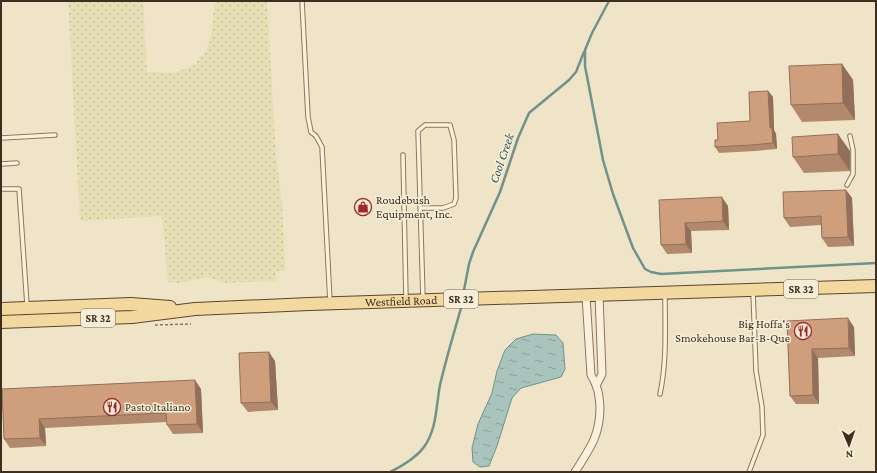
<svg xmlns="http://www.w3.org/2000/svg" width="877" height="473" viewBox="0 0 877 473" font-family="'Crimson Pro',serif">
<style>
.farmland{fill:url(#farmland-dots)}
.water{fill:url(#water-ripples);stroke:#6f938a}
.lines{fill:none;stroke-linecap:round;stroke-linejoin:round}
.stream{stroke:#6f938a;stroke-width:2.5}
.lane-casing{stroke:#8d765c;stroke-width:5.5}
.street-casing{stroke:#8d765c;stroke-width:9}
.primary-casing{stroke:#5b4430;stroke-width:14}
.path{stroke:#8d765c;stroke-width:1.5;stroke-dasharray:3 2;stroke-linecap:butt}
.lane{stroke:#faf1dc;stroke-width:3.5}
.street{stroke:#faf1dc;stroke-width:7}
.primary{stroke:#f3d9a0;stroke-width:12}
.wall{fill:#b2896c}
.shaded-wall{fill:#916f58}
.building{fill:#cf9f7d;stroke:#916f58}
.labels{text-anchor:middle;stroke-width:3;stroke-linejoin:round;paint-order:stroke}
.shield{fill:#f7eed8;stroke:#756857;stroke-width:1}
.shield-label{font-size:11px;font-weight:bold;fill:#3d2e20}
.poi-label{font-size:12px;fill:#3d2e20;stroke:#f7eed8;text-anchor:start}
.street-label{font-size:12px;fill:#3d2e20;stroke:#f7eed8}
.water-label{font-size:13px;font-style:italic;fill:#2f5d5a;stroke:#f7eed8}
</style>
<defs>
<pattern id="farmland-dots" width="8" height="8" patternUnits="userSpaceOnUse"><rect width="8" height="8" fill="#e6deb5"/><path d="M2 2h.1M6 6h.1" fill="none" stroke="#c6bf9b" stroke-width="1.8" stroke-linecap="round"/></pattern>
<pattern id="water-ripples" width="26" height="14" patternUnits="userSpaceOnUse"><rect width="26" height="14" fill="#a9c4bc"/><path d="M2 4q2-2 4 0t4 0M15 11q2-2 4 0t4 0" fill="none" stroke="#8ba098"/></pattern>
</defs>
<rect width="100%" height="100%" fill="#f0e4c8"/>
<!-- farmland -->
<path class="farmland" d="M68,1H143L147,72L174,73L194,65L206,52L211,36L215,1H267L276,155L282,203L284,243L285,271H276V281L224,283L207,277L181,283L168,282L162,216L80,221Z"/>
<!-- water -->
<path class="water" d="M533,334L556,335L563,343L565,369L561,377L521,388L512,398L497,446L489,466L480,467L473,462L472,448L478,424L492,393L497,371L505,350L516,339Z"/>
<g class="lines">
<!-- stream -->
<g class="stream">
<path d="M609,1L592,33L585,50V66L603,160L613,194L633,248L645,269L651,272L661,274L876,263"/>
<path d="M464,290L469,264L473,252L500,192L518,138L529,113L569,80L576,72L584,52"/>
<path d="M390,472C402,466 416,458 424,447C437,429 436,406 440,385C446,359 454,333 461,308"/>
</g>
<!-- lane casing -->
<g class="lane-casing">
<g id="lane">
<path d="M302,1L308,117L311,132L316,136L322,147L330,302"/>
<path d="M1,138L55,135"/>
<path d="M403,155L406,299"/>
<path d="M1,164L17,163"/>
<path d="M847,185L853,174V150L850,136"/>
<path d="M1,189H19L27,305"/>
<path d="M420,208H443L454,204L456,198L454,140L450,125H425L418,131L423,299"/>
<path d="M660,394C667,361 665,328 665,295"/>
<path d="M749,472L763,435L762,407L756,371L753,291"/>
</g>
</g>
<!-- street casing -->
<g class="street-casing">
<g id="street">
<path d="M597,384L602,374L599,295"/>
<path d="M575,472C590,448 600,436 600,407C599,394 598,386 591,375L586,296"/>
</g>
</g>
<!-- primary casing -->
<g class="primary-casing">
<g id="primary">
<path d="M1,309L131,304L170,307"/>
<path id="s1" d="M1,322L132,317L195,309L309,304L876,286"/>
</g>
</g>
<!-- path -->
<path class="path" d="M155,325L191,324"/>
<!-- lane -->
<use href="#lane" class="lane"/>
<!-- street -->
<use href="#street" class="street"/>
<!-- primary -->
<use href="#primary" class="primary"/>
</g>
<!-- wall -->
<g class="wall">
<path d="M842,64L853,80L855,120L802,122L791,105Z"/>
<path d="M768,91L773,97L774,130L776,134L777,149L755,151L719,153L715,147L718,140L750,121Z"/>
<path d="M850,151V171L804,173L793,157Z"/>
<path d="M846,190L852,198L854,246L828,247L822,238L821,225L790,227L784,218Z"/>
<path d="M659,200L728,206L729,230L691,231L692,253L667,254L661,245Z"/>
<path d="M787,321L854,327L855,356L818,358L819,404H796L790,396Z"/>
<path d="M275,361L278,410L248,412L241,403Z"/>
<path d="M2,389H201L203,433L173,434L167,425V422L45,428L46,446L10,448L4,439Z"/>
</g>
<!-- shaded-wall -->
<g class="shaded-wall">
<path d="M842,64L853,80L855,120L843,103Z"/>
<path d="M768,91L773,97L774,130L776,134L777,149L773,143L770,128Z"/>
<path d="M838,134L850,151V171L838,154Z"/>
<path d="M846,190L852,198L854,246L848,237Z"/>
<path d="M722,197L728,206L729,230L723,221Z"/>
<path d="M685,223L691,231L692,253L686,244Z"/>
<path d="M848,318L854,327L855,356L849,348Z"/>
<path d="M812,349L818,358L819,404L813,395Z"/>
<path d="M269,352L275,361L278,410L271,402Z"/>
<path d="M195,380L201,389L203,433L197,424Z"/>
<path d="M39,419L45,428L46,446L40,438Z"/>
</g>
<!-- building -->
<g class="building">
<path d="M842,64L843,103L791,105L789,66Z"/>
<path d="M768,91L770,128H772L773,143L751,145L715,147V140H718L717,123L750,121L749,92Z"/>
<path d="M838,134V154L793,157L792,137Z"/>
<path d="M846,190L848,237L822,238L821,216L784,218L783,192Z"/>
<path d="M722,197L723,221L685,223L686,244L661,245L659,200Z"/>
<path d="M848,318L849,348L812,349L813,395L790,396L787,321Z"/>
<path d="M269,352L271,402L241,403L239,353Z"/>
<path d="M195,380L197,424L167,425L166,413L39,419L40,438L4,439L2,389Z"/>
</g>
<!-- icons -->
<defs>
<g id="shop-ring" transform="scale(0.9)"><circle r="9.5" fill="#f7eed8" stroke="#9e2a2b" stroke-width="1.5"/><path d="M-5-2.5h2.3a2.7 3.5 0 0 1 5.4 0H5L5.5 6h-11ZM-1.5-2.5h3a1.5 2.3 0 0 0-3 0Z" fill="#9e2a2b"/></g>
<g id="restaurant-ring" transform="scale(0.9)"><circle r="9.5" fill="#f7eed8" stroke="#9e2a2b" stroke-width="1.5"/><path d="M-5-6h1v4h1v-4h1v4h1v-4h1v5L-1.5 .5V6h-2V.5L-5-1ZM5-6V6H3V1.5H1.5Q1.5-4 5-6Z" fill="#9e2a2b"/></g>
</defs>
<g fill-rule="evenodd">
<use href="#shop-ring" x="363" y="207"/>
<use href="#restaurant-ring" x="803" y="331"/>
<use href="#restaurant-ring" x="112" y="407"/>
</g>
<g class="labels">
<!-- shield labels -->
<g class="shield">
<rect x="784" y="280" width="34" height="18" rx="3"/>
<rect x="444" y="290" width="34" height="18" rx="3"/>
<rect x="81" y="309" width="34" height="18" rx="3"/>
</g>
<g class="shield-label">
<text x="801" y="293">SR 32</text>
<text x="461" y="303">SR 32</text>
<text x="98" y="322">SR 32</text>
</g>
<!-- poi labels -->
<g class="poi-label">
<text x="376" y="204">Roudebush<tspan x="376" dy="14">Equipment, Inc.</tspan></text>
<text x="790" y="328" text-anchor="end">Big Hoffa's<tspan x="790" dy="14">Smokehouse Bar-B-Que</tspan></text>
<text x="125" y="411">Pasto Italiano</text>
</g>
<!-- street labels -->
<g class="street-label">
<text dy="4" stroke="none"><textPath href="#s1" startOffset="401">Westfield Road</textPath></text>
</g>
<!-- water labels -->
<g class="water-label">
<text transform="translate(501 158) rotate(-71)" y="5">Cool Creek</text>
</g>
</g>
<!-- border -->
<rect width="877" height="473" fill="none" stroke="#3d2e20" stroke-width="4"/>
<!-- north arrow -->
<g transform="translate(849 445) rotate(178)" stroke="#f7eed8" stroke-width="3" paint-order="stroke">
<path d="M0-3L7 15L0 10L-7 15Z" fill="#3d2e20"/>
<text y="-6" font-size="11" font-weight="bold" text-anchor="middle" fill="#3d2e20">N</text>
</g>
</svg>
